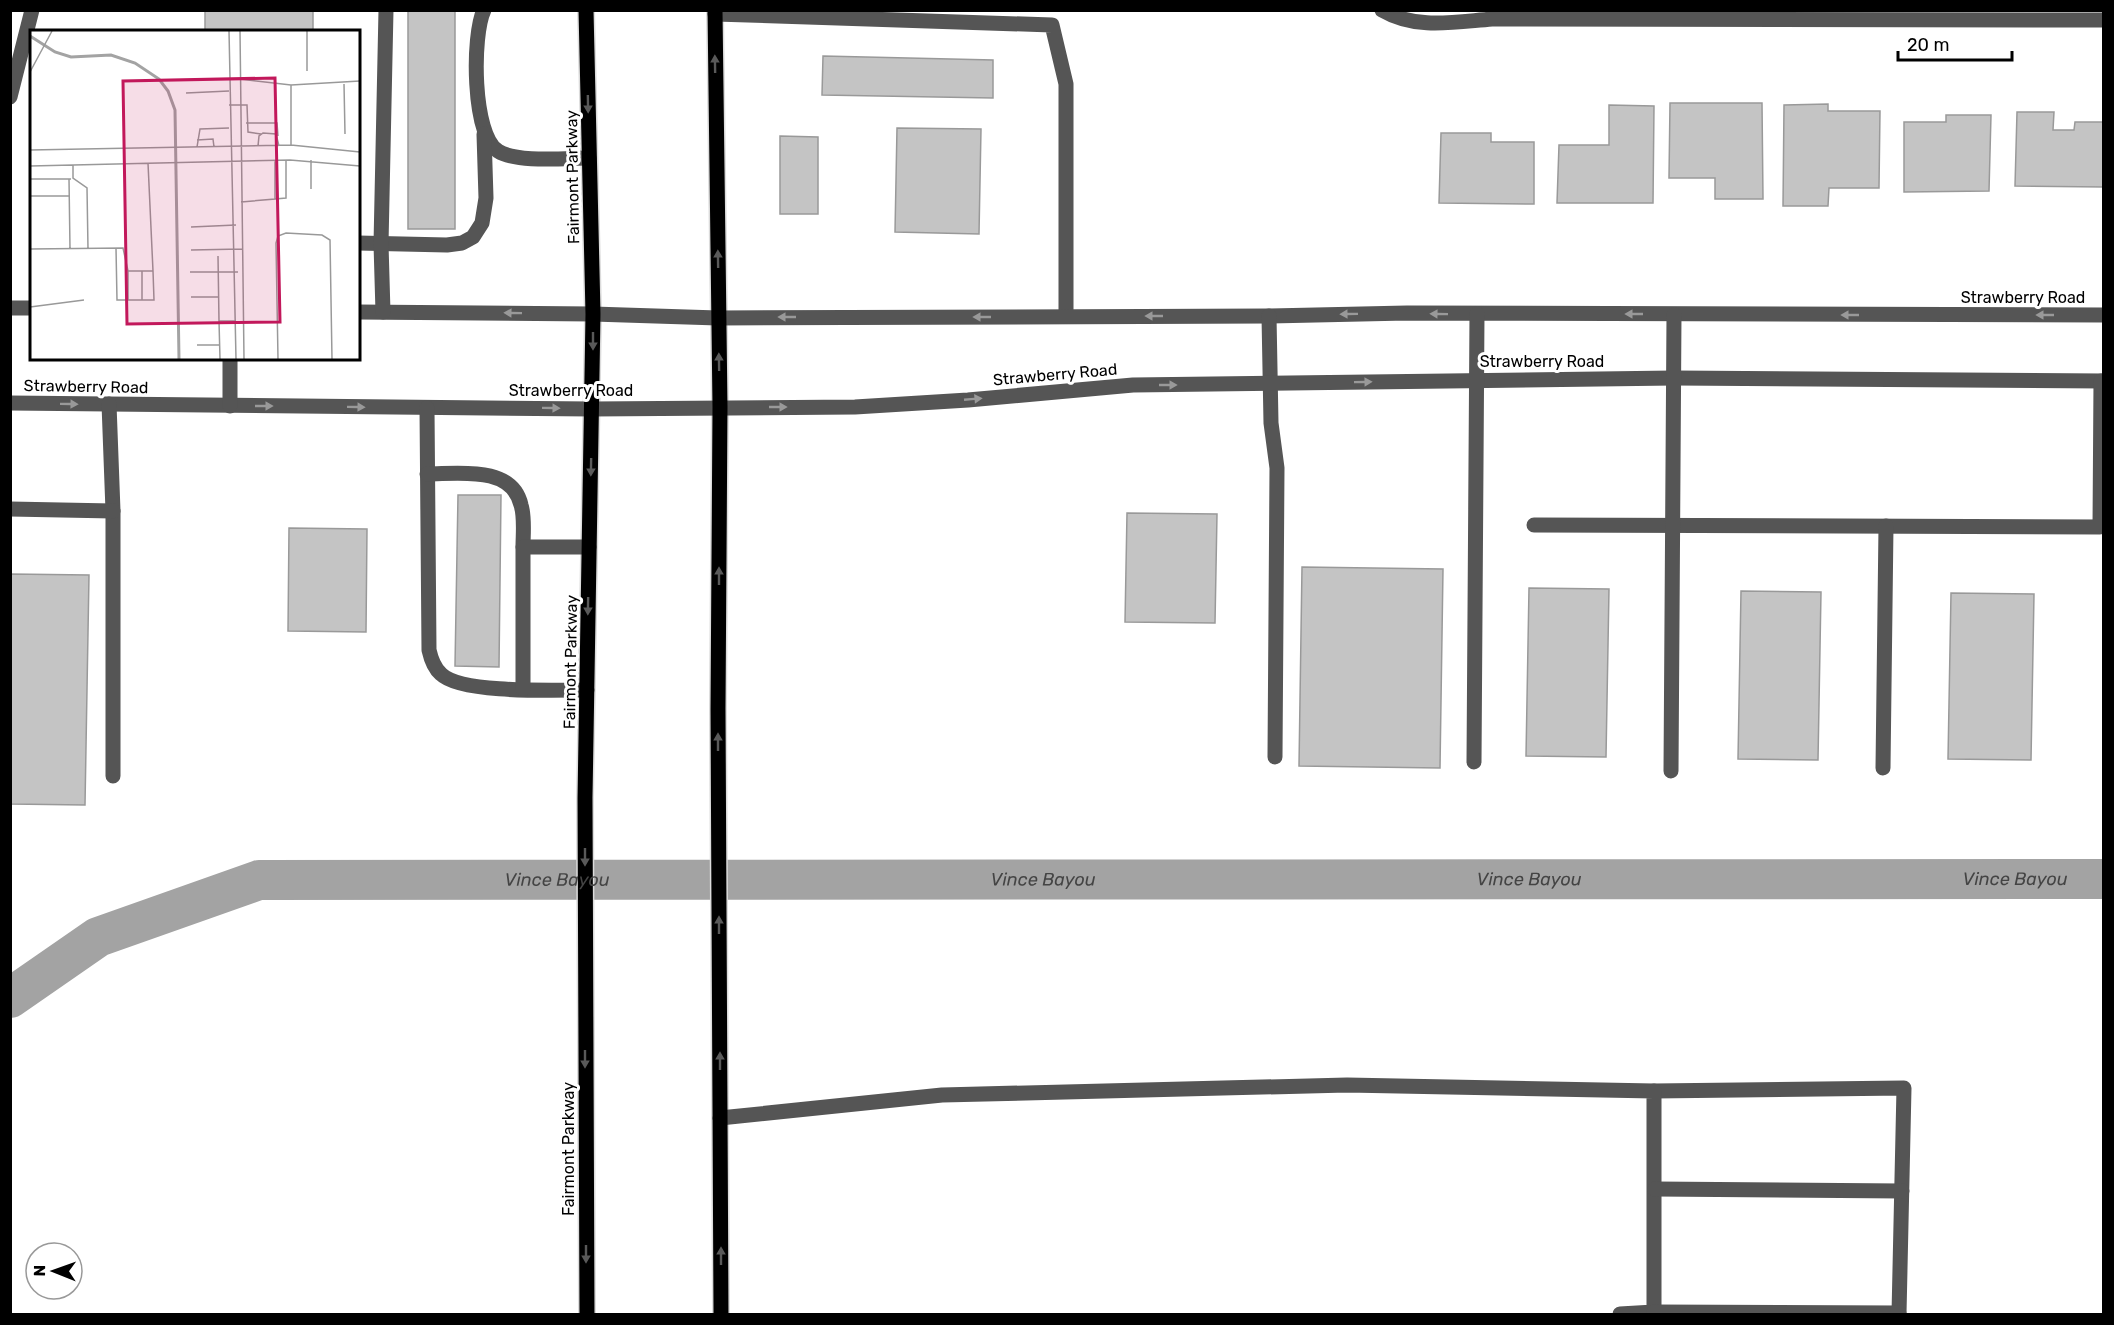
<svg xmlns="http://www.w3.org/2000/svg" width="2114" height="1325" viewBox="0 0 2114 1325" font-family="Rubik,sans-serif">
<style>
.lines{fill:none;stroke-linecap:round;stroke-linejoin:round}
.canal{stroke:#a3a3a3;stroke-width:40}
.building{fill:#c4c4c4;stroke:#999;stroke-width:1.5}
.major-casing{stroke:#dbdbdb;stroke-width:18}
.minor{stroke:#555;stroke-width:15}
.major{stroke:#000;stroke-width:15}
.oneway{fill:#595959}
.oneway2{fill:#999}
.labels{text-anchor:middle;stroke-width:6;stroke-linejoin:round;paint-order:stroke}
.street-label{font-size:16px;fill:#000;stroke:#fff}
.water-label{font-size:18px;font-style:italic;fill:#444;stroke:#fff}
.inset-river{fill:none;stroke:#a3a3a3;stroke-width:3}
.inset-road{fill:none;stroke:#999;stroke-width:1.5}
.view{fill:#c2185b;fill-opacity:0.15;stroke:#c2185b;stroke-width:3}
.inset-edge{fill:none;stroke:#000;stroke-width:3}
</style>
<rect width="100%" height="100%" fill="#fff"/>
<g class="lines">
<!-- canal -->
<path class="canal" id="s1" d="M10,998L98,937L259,880L2104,879"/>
</g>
<!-- building -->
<g class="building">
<rect x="205" y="10" width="108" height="22"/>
<rect x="408" y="10" width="47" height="219"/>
<path d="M823,56L993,60V98L822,95Z"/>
<path d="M1670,103H1762L1763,199H1715V178H1669Z"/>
<path d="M1828,104V111H1880L1879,188H1829L1828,206H1783L1784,105Z"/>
<path d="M1609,105L1654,106L1653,203H1557L1559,145H1609Z"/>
<path d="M2017,112H2054L2053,130H2074L2075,122H2104V187L2015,186Z"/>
<path d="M1946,115H1991L1989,191L1904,192V122H1946Z"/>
<path d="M897,128L981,129L979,234L895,232Z"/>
<path d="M1441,133H1491V142H1534V204L1439,203Z"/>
<path d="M780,136L818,137V214H780Z"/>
<path d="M458,495H501L499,667L455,666Z"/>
<path d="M1127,513L1217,514L1215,623L1125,622Z"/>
<path d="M289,528L367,529L366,632L288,631Z"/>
<path d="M1302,567L1443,569L1440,768L1299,766Z"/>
<path d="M10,574L89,575L85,805L10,804Z"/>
<path d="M1529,588L1609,589L1606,757L1526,756Z"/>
<path d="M1741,591L1821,592L1818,760L1738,759Z"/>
<path d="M1951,593L2034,594L2031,760L1948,759Z"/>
</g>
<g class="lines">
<!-- major casing -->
<g class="major-casing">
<g id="major">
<path d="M586,10L593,314L585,798L587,1314"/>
<path d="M715,10L720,407L718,709L721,1314"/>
</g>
</g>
<!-- minor -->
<g class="minor">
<path d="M484,10C472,35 472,135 498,151C516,163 567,158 589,158"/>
<path d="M1382,10C1416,30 1454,22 1492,19L2104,20"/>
<path d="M715,14L1052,25L1066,84V316"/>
<path d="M10,97L32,10"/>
<path d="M358,243L447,245L462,243L473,237L482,223L486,198L484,134"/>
<path d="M10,308H32"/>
<path d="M358,312L593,314L718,318L1269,316L1407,313L2104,315"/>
<path d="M383,312L381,244L386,10"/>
<path d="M1269,316L1271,423L1277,468L1275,757"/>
<path d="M10,403L592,409L855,407L968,400L1133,385L1674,378L2104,381"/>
<path d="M109,404L113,511V776"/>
<path d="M230,406V358"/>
<path d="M427,408L429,650C431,659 434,668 441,674C461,694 557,690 587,690"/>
<path d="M427,474C458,474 512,465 521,505C525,517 523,534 523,547"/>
<path d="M10,509L113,511"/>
<path d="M1534,525L2100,527L2101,381"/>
<path d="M523,689V547H589"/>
<path d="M1474,762L1477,314"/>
<path d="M1883,768L1886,526"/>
<path d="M1671,771L1674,315"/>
<path d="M1654,1091L1904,1088L1899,1314"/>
<path d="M720,1118L942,1095L1347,1085L1654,1091V1312L1620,1314"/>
<path d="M1655,1189L1902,1191"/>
<path d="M1654,1312L1899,1313"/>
</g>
<!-- major -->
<use href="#major" class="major"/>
</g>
<!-- one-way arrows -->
<defs><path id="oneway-solid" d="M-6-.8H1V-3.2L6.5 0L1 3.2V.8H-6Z" transform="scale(1.5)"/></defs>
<g class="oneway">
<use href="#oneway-solid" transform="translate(715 64) rotate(-91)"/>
<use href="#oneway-solid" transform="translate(588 104) rotate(89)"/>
<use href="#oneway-solid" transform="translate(718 259) rotate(-91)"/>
<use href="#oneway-solid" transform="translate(593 341) rotate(90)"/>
<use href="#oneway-solid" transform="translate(719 362) rotate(-91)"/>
<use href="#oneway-solid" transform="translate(591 467) rotate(91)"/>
<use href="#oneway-solid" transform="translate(719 576) rotate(-90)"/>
<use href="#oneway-solid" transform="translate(588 606) rotate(91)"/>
<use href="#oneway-solid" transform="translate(718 742) rotate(-90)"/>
<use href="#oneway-solid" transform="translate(585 857) rotate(90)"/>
<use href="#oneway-solid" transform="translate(719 925) rotate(-90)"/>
<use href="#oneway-solid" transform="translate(585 1059) rotate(90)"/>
<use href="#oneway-solid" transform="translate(720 1061) rotate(-90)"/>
<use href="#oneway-solid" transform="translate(586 1254) rotate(90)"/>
<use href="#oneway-solid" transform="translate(721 1256) rotate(-90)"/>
</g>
<g class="oneway2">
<use href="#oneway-solid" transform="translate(513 313) rotate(-179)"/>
<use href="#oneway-solid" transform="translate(1349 314) rotate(179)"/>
<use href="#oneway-solid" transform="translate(1439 314) rotate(-179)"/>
<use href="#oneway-solid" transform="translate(1634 314) rotate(-180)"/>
<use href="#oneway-solid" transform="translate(1850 315) rotate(-180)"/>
<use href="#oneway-solid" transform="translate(2045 315) rotate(-180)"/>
<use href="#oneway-solid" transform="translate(1154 316) rotate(180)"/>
<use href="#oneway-solid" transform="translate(787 317) rotate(180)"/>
<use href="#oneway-solid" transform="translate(982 317) rotate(180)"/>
<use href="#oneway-solid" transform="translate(1363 382) rotate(-1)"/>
<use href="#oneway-solid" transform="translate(1168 385)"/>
<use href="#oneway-solid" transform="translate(973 399) rotate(-5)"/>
<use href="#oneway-solid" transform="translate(69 404) rotate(1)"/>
<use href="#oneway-solid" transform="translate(264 406)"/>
<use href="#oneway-solid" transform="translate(356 407) rotate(1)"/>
<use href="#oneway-solid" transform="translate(778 407)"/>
<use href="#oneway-solid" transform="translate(551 408) rotate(1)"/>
</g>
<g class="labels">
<!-- street labels -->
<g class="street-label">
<text transform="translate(572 177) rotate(-91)" y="6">Fairmont Parkway</text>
<text x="2023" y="303">Strawberry Road</text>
<text x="1542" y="367">Strawberry Road</text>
<text transform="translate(1055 374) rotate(-5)" y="6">Strawberry Road</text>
<text transform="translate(86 386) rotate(1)" y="6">Strawberry Road</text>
<text x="571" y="396">Strawberry Road</text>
<text transform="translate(570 662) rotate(-89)" y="6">Fairmont Parkway</text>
<text transform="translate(568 1149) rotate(-90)" y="6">Fairmont Parkway</text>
</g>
<!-- water labels -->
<g class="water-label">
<text dy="6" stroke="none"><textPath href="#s1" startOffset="1062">Vince Bayou</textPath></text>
<text dy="6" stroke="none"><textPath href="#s1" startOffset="1548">Vince Bayou</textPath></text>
<text dy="6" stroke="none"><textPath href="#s1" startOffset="2034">Vince Bayou</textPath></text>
<text dy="6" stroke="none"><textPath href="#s1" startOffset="576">Vince Bayou</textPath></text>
</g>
</g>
<!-- overview -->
<g transform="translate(30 30)">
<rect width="330" height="330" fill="#fff"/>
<path class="inset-river" d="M0,6L25,22L41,27L81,25L105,33L129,49L138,61L145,80L149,329"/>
<path class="inset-road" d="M199,1L206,329M210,1L214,329M277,1V41M0,42L22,1M210,49L261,55L330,51M314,54L315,104M261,55V115M156,63L199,61M199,75H217L218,102L231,104M216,93H247L248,106M167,110L183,109L184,117M228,116L229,106L233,103L246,104L249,116M167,117L170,99L199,98M0,120L261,115L330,122M281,130V159M43,135V148L57,158L58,219M0,136L260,130L330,136M39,149L40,219M0,166V149H41M0,166H39M245,169L256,168V130M211,172L245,169V130M161,197L206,195M86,218L87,270H124L123,241M0,219L93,218L98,241H123L118,133M161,220L212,219M188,226L189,291H206M98,241V270M112,241V270M160,242H208M161,267H189M0,277L54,270M189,291L190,329M167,315H189M248,329L246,213L248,206L256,203L292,205L300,210L302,329"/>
<path class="view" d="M245,48L250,292L97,294L93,51Z"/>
<rect width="330" height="330" class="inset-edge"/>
</g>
<!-- border -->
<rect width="2114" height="1325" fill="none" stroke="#000000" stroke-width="24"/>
<!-- north arrow -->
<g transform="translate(54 1271) rotate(271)"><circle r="28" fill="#ffffff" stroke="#999999" stroke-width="1.5"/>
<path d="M0-4.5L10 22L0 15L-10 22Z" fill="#000000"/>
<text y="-9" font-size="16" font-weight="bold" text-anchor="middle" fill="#000000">N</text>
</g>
<!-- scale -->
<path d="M1898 51v9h114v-9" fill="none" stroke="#000000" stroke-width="3"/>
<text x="1907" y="51" font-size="18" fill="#000000" stroke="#ffffff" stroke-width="4.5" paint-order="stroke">20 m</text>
</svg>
